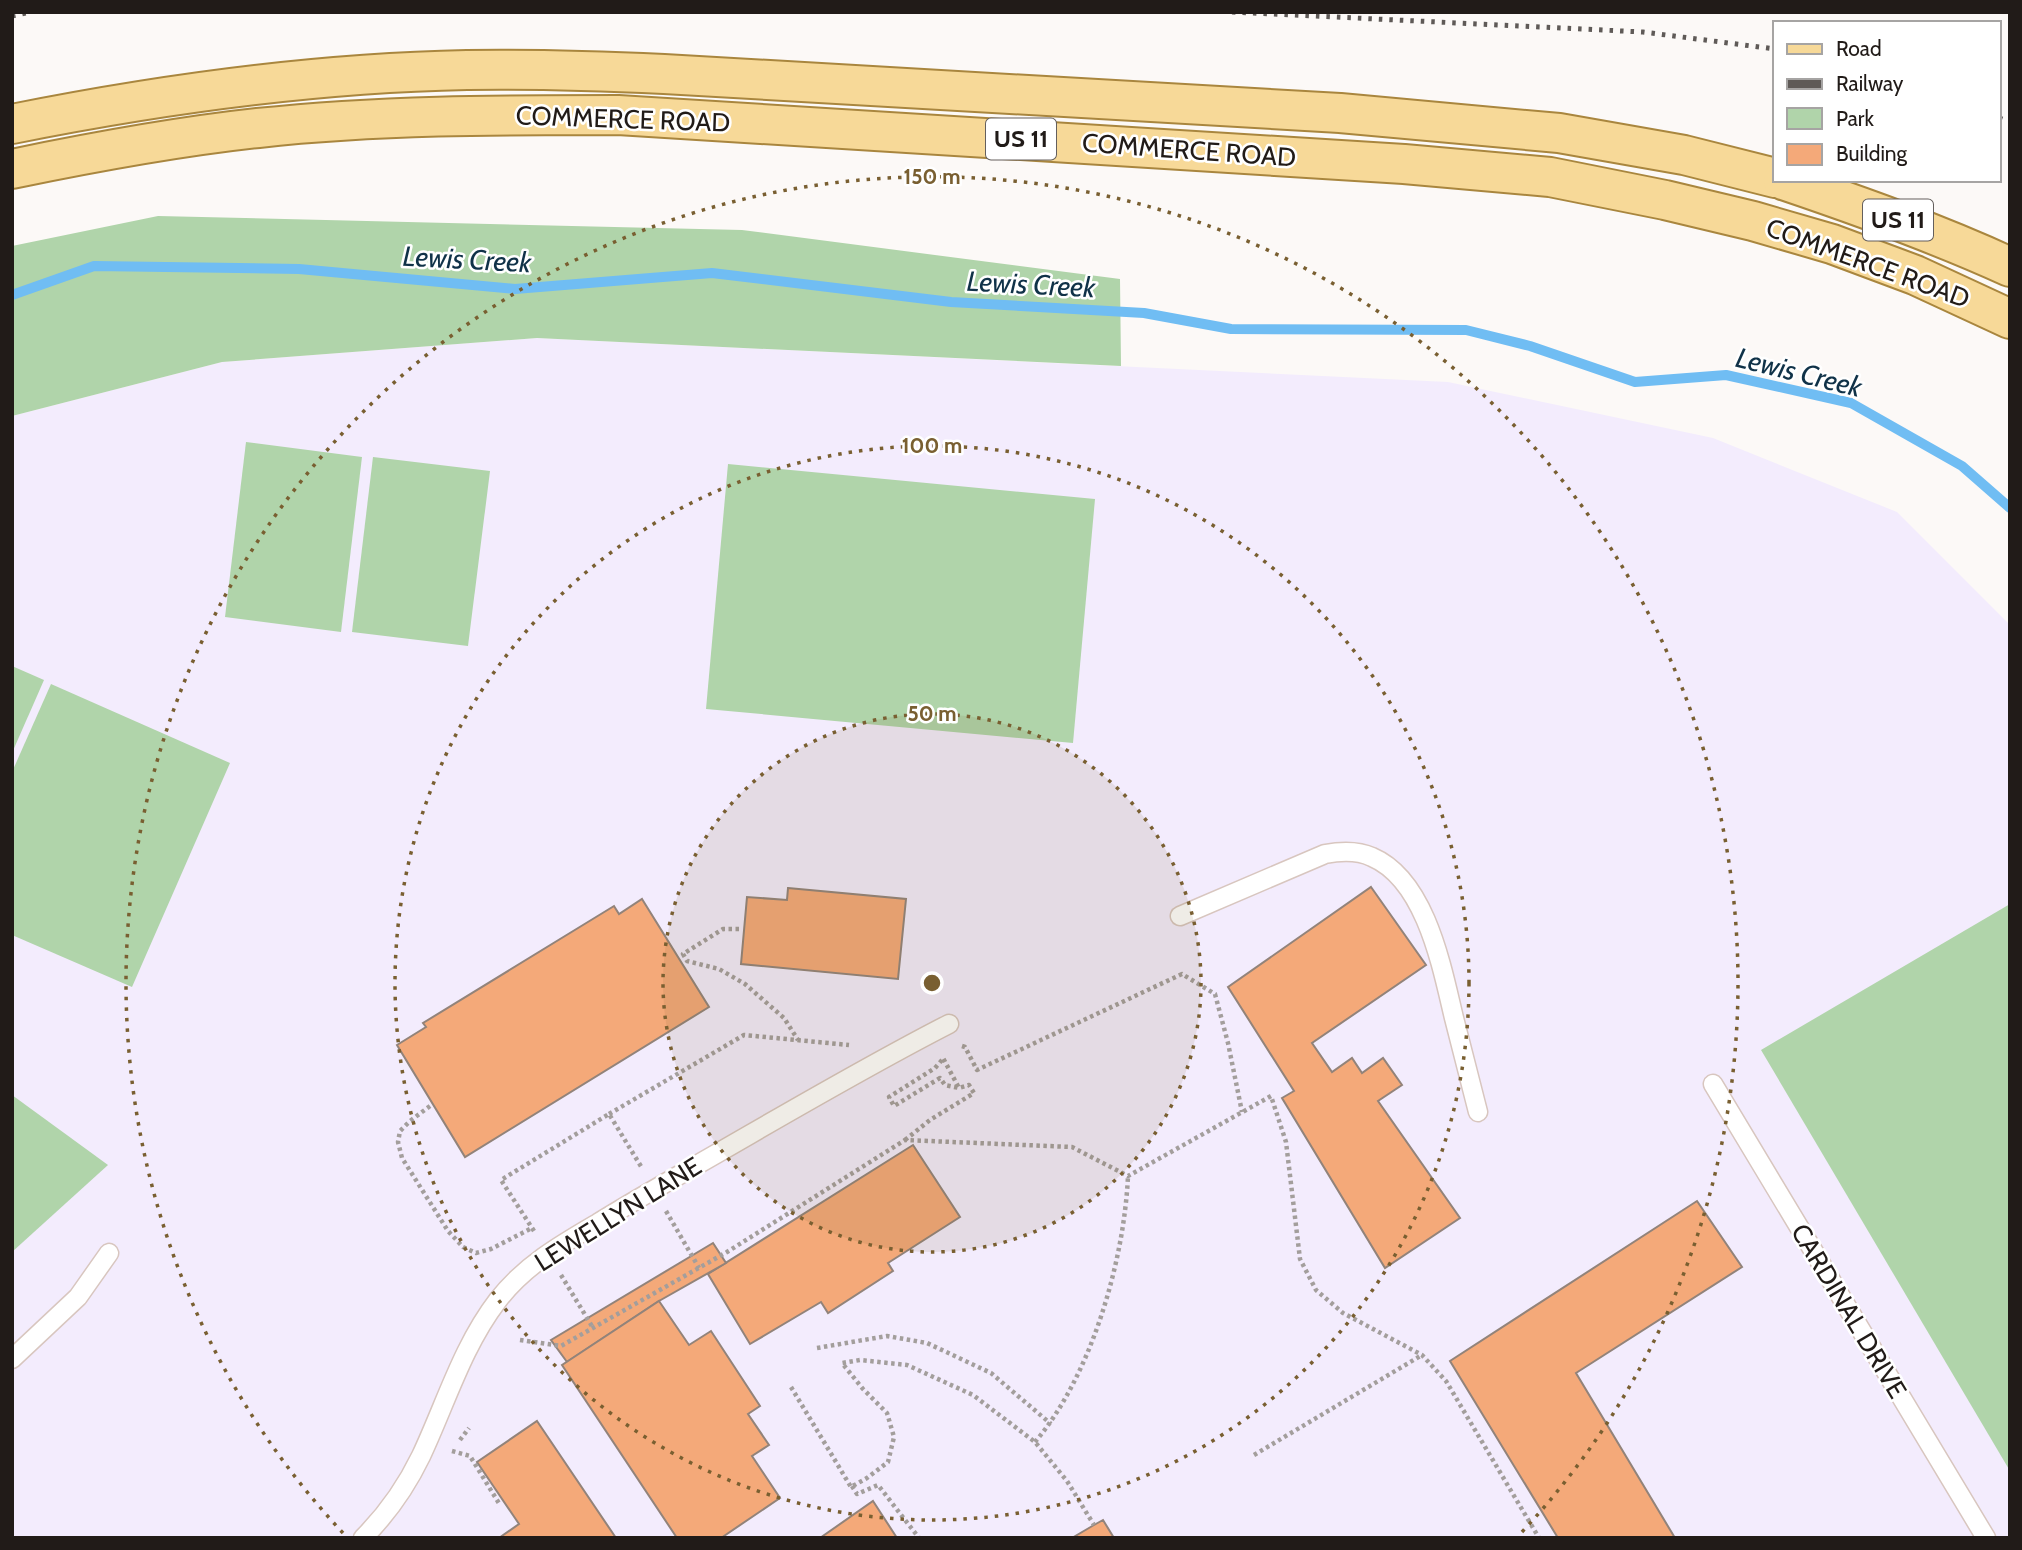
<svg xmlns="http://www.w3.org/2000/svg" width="2022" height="1550" viewBox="0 0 2022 1550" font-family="Cabin,sans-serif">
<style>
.education{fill:#f3ecfd}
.green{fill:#b0d4aa}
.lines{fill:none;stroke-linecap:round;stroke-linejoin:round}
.stream{stroke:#70bdf3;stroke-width:10}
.building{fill:#f4a979;stroke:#92837a;stroke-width:2}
.lane-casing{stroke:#d8c6bf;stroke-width:21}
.primary-casing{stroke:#a9863e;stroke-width:42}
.path{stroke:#a39e9c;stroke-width:4.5;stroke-dasharray:3.5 3.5;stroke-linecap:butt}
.lane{stroke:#fff;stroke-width:18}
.primary{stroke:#f7d998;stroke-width:38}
.rail{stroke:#5f5a57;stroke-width:5;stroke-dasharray:3.5 7;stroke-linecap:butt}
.ring{fill:none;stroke:#795f31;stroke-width:3.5;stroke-dasharray:3.5 7}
.labels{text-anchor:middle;stroke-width:5;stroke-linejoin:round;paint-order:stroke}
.shield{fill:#fff;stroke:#645f5d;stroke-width:2}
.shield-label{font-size:24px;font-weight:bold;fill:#211b18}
.street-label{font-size:26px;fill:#211b18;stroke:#fff}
.water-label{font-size:28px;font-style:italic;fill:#103248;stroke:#fff}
.centre{fill:#795f31;stroke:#fff;stroke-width:3.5}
.ring-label{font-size:21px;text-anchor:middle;font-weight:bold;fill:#795f31;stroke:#fff;stroke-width:5;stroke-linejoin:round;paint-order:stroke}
</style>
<rect width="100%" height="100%" fill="#fcf9f7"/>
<!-- education -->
<path class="education" d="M537,338L1448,382L1713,438L1897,512L2010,625V1538H12V416L222,362Z"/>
<!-- green -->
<g class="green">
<path d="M158,216L742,230L1120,279L1121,366L537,338L222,362L12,416V246Z"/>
<path d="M246,442L362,457L341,632L225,617Z"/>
<path d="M373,457L490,471L468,646L352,632Z"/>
<path d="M728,464L1095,499L1073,743L706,709Z"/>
<path d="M12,666L44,680L12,753Z"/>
<path d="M51,684L230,763L132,987L12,935V772Z"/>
<path d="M2010,904V1471L1761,1050Z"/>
<path d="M12,1095L108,1165L12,1252Z"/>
</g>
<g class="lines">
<!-- stream -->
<path class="stream" d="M12,295L94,266L299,269L515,289L712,273L951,302L1144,313L1231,329L1466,330L1530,346L1635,382L1726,375L1851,403L1962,466L2010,508"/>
</g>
<!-- building -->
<g class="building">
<path d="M1371,887L1426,965L1312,1043L1332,1072L1352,1058L1362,1073L1383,1058L1402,1085L1378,1101L1460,1218L1385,1268L1282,1098L1294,1091L1228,987Z"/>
<path d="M788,888L906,899L898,979L741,964L747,897L787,900Z"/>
<path d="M642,899L709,1007L465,1157L397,1045L426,1027L423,1023L614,906L619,914Z"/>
<path d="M913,1145L960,1217L888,1263L893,1271L828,1313L821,1302L750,1344L708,1274Z"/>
<path d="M1697,1201L1742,1267L1576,1373L1675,1538H1558L1450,1361Z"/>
<path d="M713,1243L726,1263L659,1301L567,1362L551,1340Z"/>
<path d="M659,1301L689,1345L711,1331L760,1406L748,1414L769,1445L752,1456L780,1498L721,1538H677L562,1365Z"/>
<path d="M537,1421L616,1538H499L519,1524L477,1462Z"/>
<path d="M873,1501L897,1538H820Z"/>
<path d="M1103,1520L1114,1538H1072L1094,1525Z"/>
</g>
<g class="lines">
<!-- lane casing -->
<g class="lane-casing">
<g id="lane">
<path d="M1180,916L1325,854C1341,851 1357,850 1372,857C1426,880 1442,968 1454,1018C1462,1049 1470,1080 1478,1112"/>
<path d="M1713,1084L1986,1538"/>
<path d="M12,1359L78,1297L109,1253"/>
<path d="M363,1538C387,1514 406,1487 421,1456C446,1403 462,1347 498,1300C525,1265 562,1244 598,1223C630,1203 662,1185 695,1166C779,1118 863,1068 949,1024"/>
</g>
</g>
<!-- primary casing -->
<g class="primary-casing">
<g id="primary">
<path d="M12,124C162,94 314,73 467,70C533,69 599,71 664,74L1340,113L1559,133L1684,155L1775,178"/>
<path d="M12,169C94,152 175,137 258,128C378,115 498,115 618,115L1404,164L1550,177L1665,200L1753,221L1832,244L1915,275L2010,319"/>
<path d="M1783,180C1860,206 1936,233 2010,267"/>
</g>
</g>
<!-- path -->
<g class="path">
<path d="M739,929H723L683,954L687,961L719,969L745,984L784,1018L798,1040"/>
<path d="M962,1046L965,1047L977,1070L1182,974L1215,994L1228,1043L1242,1112"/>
<path d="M942,1060L935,1068L889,1097L894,1106L940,1078L945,1085L959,1088"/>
<path d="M430,1106L410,1121L400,1131L398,1142L402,1158L448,1231L463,1247L476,1253L491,1249L532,1228"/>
<path d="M609,1114L744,1035L849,1045"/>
<path d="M905,1140L930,1120L974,1093L969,1085L959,1088L943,1058"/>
<path d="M666,1211L699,1268"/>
<path d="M534,1231L501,1180L609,1114L642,1168"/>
<path d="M561,1275L593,1328"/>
<path d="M520,1340L561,1346L727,1252L905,1140L1072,1147L1128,1176L1271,1096L1286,1142L1300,1259L1316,1290L1343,1313L1422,1355L1446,1381L1539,1538"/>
<path d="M817,1348L887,1336L927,1343L991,1373L1051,1424"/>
<path d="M791,1387L851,1487L867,1478L888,1462L894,1437L887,1413L863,1389L842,1363L860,1360L907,1365L973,1395L1035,1442L1067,1481L1094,1525"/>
<path d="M460,1440L469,1428"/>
<path d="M1035,1442C1091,1376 1124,1262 1128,1176"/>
<path d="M452,1451L470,1456L500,1505"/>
<path d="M1254,1455L1422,1355"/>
<path d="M852,1486L857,1494L878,1485L919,1538"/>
</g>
<!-- lane -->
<use href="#lane" class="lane"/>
<!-- primary -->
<use href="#primary" class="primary"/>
<!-- rail -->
<g class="rail">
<path d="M1232,12L1643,32L1775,49"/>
<path d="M12,16L31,12"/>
<path d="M1999,118L2010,122"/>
</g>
</g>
<!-- distance rings -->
<circle cx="932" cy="983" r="269" fill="#795f31" fill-opacity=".12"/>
<g class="ring">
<circle cx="932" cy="983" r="269"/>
<circle cx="932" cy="983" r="537"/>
<path d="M343 1533A806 806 0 1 1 1521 1533"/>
</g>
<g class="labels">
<!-- shield labels -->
<g class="shield">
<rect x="986" y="118.5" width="70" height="41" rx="5"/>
<rect x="1863" y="199.5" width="70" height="41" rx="5"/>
</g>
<g class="shield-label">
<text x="1021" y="147">US 11</text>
<text x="1898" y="228">US 11</text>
</g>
<!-- street labels -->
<g class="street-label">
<text transform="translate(623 119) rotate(2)" y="9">COMMERCE ROAD</text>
<text transform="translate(1189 150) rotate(4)" y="9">COMMERCE ROAD</text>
<text transform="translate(1868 263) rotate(20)" y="9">COMMERCE ROAD</text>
<text transform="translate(618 1214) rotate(-32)" y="9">LEWELLYN LANE</text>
<text transform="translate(1849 1311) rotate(59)" y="9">CARDINAL DRIVE</text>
</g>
<!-- water labels -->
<g class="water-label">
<text transform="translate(467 259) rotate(3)" y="10">Lewis Creek</text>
<text transform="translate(1031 284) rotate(3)" y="10">Lewis Creek</text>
<text transform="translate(1799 372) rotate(14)" y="10">Lewis Creek</text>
</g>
</g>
<circle cx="932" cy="983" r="10" class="centre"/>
<g class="ring-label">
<text x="932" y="184">150 m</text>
<text x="932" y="453">100 m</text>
<text x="932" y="721">50 m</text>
</g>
<!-- border -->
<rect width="2022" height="1550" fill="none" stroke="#211b18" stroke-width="28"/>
<!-- legend -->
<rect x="1773" y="21" width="228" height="161" fill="#ffffff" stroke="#a6a4a3" stroke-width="2"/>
<rect x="1787" y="44" width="35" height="10" fill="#f7d998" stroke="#a6a4a3" stroke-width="2"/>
<text x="1836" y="56" font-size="21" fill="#211b18">Road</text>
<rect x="1787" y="79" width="35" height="10" fill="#5f5a57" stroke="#a6a4a3" stroke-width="2"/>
<text x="1836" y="91" font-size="21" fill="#211b18">Railway</text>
<rect x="1787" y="108" width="35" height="21" fill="#b0d4aa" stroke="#a6a4a3" stroke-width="2"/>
<text x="1836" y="126" font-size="21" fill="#211b18">Park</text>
<rect x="1787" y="144" width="35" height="21" fill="#f4a979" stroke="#a6a4a3" stroke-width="2"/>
<text x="1836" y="161" font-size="21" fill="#211b18">Building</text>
</svg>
